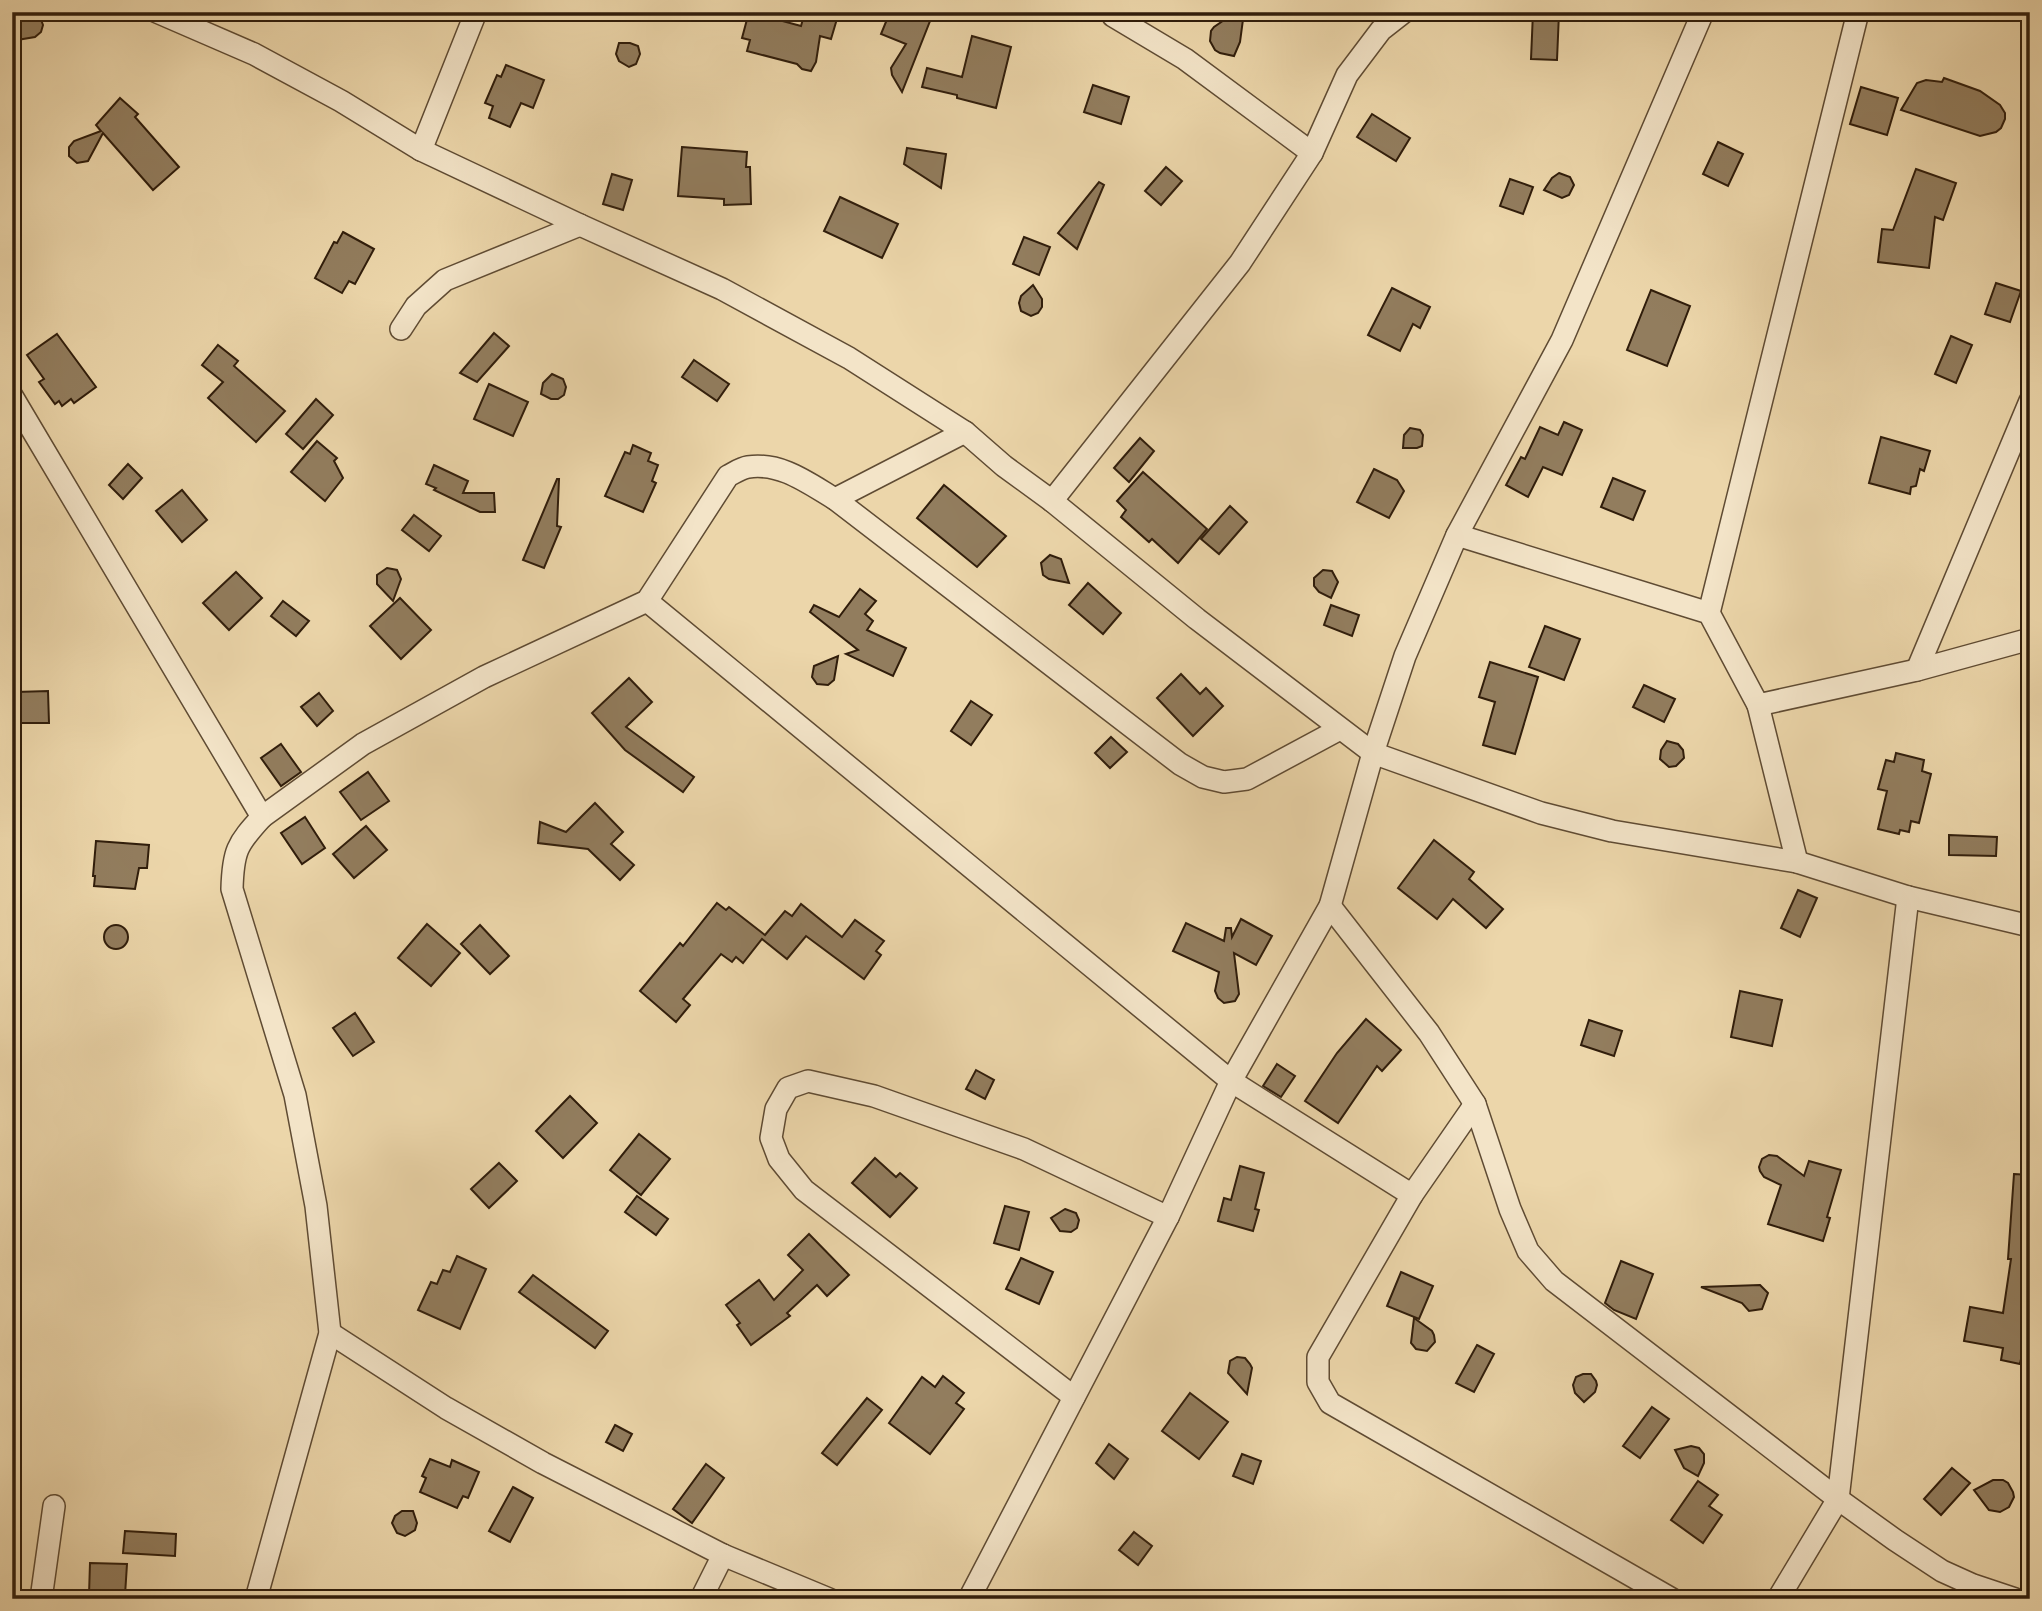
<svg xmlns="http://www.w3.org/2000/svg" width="2042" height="1611" viewBox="0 0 2042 1611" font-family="'IM FELL DW Pica',serif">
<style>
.building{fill:#927d5e;stroke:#301d0b;stroke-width:2}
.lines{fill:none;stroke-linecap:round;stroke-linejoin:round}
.minor-casing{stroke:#5f4b33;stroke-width:24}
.minor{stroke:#f3e4c8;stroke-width:21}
</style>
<rect width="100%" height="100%" fill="#ecd6aa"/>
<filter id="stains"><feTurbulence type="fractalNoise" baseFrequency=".00286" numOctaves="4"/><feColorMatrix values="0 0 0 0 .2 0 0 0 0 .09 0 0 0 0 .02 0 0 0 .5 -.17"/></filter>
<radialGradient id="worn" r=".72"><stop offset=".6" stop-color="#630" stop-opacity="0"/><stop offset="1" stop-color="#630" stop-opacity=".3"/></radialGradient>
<!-- building -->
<g class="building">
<path d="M749,12L801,26L805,12H839L831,39L820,36L816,62L811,71L802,69L797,64L747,51L750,40L742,38Z"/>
<path d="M890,12H907L930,21L902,92L892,75L891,68L906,44L881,34Z"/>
<path d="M1236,12H1244L1240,42L1234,56L1220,53L1215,50L1210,41L1211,31L1214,27Z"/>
<path d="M1533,12L1559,13L1557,60L1531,59Z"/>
<path d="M29,13L40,17L43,25L41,32L35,37L17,40L20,21L21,17Z"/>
<path d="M972,36L1011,47L996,108L957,98V95L922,87L927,68L962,77Z"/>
<path d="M619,43H630L638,46L640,54L636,64L629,67L619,61L616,54Z"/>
<path d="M506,65L544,80L533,108L521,103L510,127L489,118L493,106L485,103L497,75L501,77Z"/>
<path d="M1944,78L1980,91L2000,105L2005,113V119L2001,128L1996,132L1980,136L1901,110L1917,83L1926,80L1942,82Z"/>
<path d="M1093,85L1129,97L1121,124L1084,112Z"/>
<path d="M1861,87L1898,98L1887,135L1850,124Z"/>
<path d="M120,98L138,114L135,117L179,167L153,190L103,133L88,161L77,163L69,156V147L74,141L101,131L96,125Z"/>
<path d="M1372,114L1410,138L1396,161L1357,137Z"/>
<path d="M1718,142L1743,154L1728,186L1703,174Z"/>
<path d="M682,147L747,152L746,167H750L751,204L724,205V199L678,196Z"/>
<path d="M907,148L946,154L941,188L904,164Z"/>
<path d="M1166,167L1182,181L1161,205L1145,191Z"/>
<path d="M1916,169L1956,183L1943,220L1935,217L1929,268L1878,262L1882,229L1893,230Z"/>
<path d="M1559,173L1570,177L1574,185L1569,195L1562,198L1544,190L1552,178Z"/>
<path d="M612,174L632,180L623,210L603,204Z"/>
<path d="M1510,179L1533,187L1523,214L1500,206Z"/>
<path d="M1099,182L1104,185L1077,249L1058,233Z"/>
<path d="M840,197L898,224L882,258L824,231Z"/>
<path d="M343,232L374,249L355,284L349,281L342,293L315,278L334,242L337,243Z"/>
<path d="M1024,237L1050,247L1039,275L1013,264Z"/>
<path d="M1996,283L2021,291L2010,322L1985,314Z"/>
<path d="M1033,285L1042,299V307L1038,313L1031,316L1021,311L1019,303L1021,296Z"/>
<path d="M1392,288L1430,307L1420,328L1413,324L1400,351L1368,335Z"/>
<path d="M1651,290L1690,306L1667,366L1627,350Z"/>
<path d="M494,333L509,346L477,382L460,373Z"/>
<path d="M57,334L96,387L74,403L71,399L62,406L59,401L55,404L39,382L44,379L27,355Z"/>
<path d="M1951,336L1972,345L1956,383L1935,374Z"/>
<path d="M218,345L238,361L234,366L285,411L256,442L208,398L223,382L202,365Z"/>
<path d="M694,360L729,384L717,401L682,377Z"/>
<path d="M552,374L563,379L566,387L564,395L558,399H551L541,394L543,383Z"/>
<path d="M489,384L528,402L513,436L474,419Z"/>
<path d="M316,399L333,415L303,449L286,434Z"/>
<path d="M1564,422L1582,430L1562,475L1543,467L1528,497L1506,485L1521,457L1525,459L1540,427L1558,435Z"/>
<path d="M1410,428L1420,430L1423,435L1422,446L1417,448H1403L1404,435Z"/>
<path d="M1881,437L1930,451L1924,471L1920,469L1916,486L1911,487L1910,494L1869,483Z"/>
<path d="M1140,438L1154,451L1129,482L1114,468Z"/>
<path d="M317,441L337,458L334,461L343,478L325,501L291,472Z"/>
<path d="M633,445L651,453L648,461L658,465L652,481L656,483L643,512L605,496L625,452L630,454Z"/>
<path d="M128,464L142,478L123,499L109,485Z"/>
<path d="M434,465L468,481L463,493H494L495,512H480L434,490L436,488L426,484Z"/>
<path d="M1374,469L1397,480L1404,491L1389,518L1357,502Z"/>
<path d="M1143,472L1207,529L1178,563L1152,539L1149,542L1121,517L1126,510L1117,501Z"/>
<path d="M1613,478L1645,491L1633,520L1601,507Z"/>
<path d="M557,479H559L557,526L561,527L544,568L523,560Z"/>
<path d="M944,485L1006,536L977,567L917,518Z"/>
<path d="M182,490L207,520L182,542L156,511Z"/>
<path d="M1230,506L1247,522L1219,554L1201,539Z"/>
<path d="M414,515L441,536L429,551L402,530Z"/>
<path d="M1050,555L1061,559L1069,583L1049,579L1043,575L1041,563Z"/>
<path d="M387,568L397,570L401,579L393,601L377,584V575Z"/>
<path d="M1323,570L1332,571L1338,582L1331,598L1319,592L1314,586V578Z"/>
<path d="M236,572L262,598L229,630L203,603Z"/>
<path d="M1088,583L1121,613L1103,634L1069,605Z"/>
<path d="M860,589L876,601L865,614L873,621L867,630L906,648L893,676L846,654L858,650L810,612L814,605L839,617Z"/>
<path d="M400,598L431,630L401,659L370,626Z"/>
<path d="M283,601L309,621L296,636L271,616Z"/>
<path d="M1331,605L1359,615L1352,636L1324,625Z"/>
<path d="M1545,626L1580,639L1564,680L1529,667Z"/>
<path d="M838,656L834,680L828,685L817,684L812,677L814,666Z"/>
<path d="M1490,662L1538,677L1515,754L1483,745L1495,702L1479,697Z"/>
<path d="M1181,674L1200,694L1206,688L1223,706L1193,736L1157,698Z"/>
<path d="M629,678L652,702L626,727L694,777L683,792L625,750L592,713Z"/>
<path d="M1644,685L1675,699L1664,722L1633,707Z"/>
<path d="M48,691L49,723H16V692Z"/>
<path d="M319,693L333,711L317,726L301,707Z"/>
<path d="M971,701L992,715L971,745L951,731Z"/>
<path d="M1111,737L1127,752L1110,768L1095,753Z"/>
<path d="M1667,741L1678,744L1683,750L1684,758L1676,766L1669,767L1660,759L1661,750Z"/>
<path d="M281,744L301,772L281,786L261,758Z"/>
<path d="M1896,753L1924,760L1922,771L1931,774L1919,823L1911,821L1909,832L1900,830L1899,834L1878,829L1887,791L1878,789L1886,760L1894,762Z"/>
<path d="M368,772L389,801L361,820L340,792Z"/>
<path d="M595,803L623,832L611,844L634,865L620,880L588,849L538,843L540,822L566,832Z"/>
<path d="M305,817L325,848L302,864L281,833Z"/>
<path d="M366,826L387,850L354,878L333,854Z"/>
<path d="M1949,835L1997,837L1996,856L1949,855Z"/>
<path d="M1434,840L1474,872L1469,879L1503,909L1486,928L1453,899L1437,919L1398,888Z"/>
<path d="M96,841L149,845L147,868H139L135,889L94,886L95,876H93Z"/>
<path d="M1798,890L1817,898L1800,937L1781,928Z"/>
<path d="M717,903L726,910L729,907L765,935L785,911L792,916L801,904L842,937L855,920L884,941L876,951L881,955L864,979L806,936L787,959L762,939L743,963L736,957L732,962L721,954L683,999L690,1005L676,1022L640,991L680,943L683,946Z"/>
<path d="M1241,919L1272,936L1256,965L1234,953L1239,994L1235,1001L1224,1003L1218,998L1215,991L1219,972L1173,951L1186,923L1224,941L1226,928H1231L1232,937Z"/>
<path d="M427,924L460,953L431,986L398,958Z"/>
<circle cx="116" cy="937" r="12"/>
<path d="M480,925L509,956L490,974L461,944Z"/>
<path d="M1740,991L1782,1000L1772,1046L1731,1037Z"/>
<path d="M355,1013L374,1042L353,1056L333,1028Z"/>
<path d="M1366,1019L1401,1050L1382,1071L1377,1066L1338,1123L1305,1101L1337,1053Z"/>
<path d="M1589,1020L1622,1031L1614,1056L1581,1045Z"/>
<path d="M1277,1064L1295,1076L1281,1097L1263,1086Z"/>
<path d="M976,1070L994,1080L985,1099L966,1089Z"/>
<path d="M570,1096L597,1123L563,1158L536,1131Z"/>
<path d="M639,1134L670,1159L641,1195L610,1170Z"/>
<path d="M1769,1155L1777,1156L1804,1176L1809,1161L1841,1170L1827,1217L1830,1218L1823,1241L1768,1224L1781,1185L1764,1177L1760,1171L1759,1167L1762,1159Z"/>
<path d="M875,1158L896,1177L900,1173L917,1188L890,1217L852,1183Z"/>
<path d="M499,1163L517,1181L489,1208L471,1189Z"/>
<path d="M1240,1166L1264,1173L1255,1209L1259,1210L1253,1231L1218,1221L1224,1198L1231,1200Z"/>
<path d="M2014,1174L2030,1175V1330H2027L2020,1364L2001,1360L2003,1348L1964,1341L1970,1307L2003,1313L2011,1259H2008Z"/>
<path d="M637,1196L668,1219L656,1235L625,1212Z"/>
<path d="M1005,1206L1029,1212L1019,1250L994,1243Z"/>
<path d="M1065,1209L1076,1213L1079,1220L1077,1228L1071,1232L1060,1231L1051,1218Z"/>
<path d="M809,1234L849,1275L827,1296L817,1285L787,1313L790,1316L751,1345L737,1325L740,1323L726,1305L759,1280L774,1300L803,1270L788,1255Z"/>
<path d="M457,1256L486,1269L460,1329L418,1310L431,1282L437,1284L443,1270L450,1272Z"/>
<path d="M1021,1258L1053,1272L1039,1304L1006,1289Z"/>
<path d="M1621,1261L1653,1274L1636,1319L1614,1310L1605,1303Z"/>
<path d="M1401,1272L1433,1286L1419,1319L1387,1306Z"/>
<path d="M533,1275L608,1331L595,1348L519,1292Z"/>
<path d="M1760,1285L1768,1293L1762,1309L1749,1311L1742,1303L1701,1287Z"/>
<path d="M1414,1318L1432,1331L1434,1335L1435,1342L1427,1351L1416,1349L1411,1343Z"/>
<path d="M1477,1345L1494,1354L1474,1392L1456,1383Z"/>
<path d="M1237,1357L1245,1358L1250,1364L1252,1368L1247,1394L1228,1373L1230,1361Z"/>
<path d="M1583,1374H1591L1596,1381L1597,1385L1595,1392L1584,1402L1575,1393L1573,1385L1576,1377Z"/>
<path d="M943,1376L964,1393L956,1403L964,1409L930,1454L889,1423L922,1377L935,1387Z"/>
<path d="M1190,1393L1228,1422L1199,1459L1162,1431Z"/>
<path d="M867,1398L882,1410L837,1465L822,1453Z"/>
<path d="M1652,1407L1669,1419L1640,1458L1623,1446Z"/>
<path d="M615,1425L632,1434L623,1451L606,1442Z"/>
<path d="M1109,1444L1128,1459L1114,1479L1096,1463Z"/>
<path d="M1691,1446L1699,1448L1704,1454V1463L1698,1476L1684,1468L1675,1450Z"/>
<path d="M1242,1454L1261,1461L1253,1484L1233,1476Z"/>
<path d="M430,1459L450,1467L452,1460L479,1472L468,1498L463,1496L457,1508L420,1492L426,1478L422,1476Z"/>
<path d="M706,1464L724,1478L692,1523L673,1509Z"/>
<path d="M1952,1468L1970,1483L1941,1515L1924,1499Z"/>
<path d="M1993,1480H2003L2008,1483L2013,1492L2014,1497L2009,1507L2000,1512L1989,1510L1974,1490Z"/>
<path d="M1698,1481L1718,1495L1709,1506L1722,1515L1703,1543L1671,1520Z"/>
<path d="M513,1487L533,1498L510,1542L489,1531Z"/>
<path d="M402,1511H413L417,1523L415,1530L405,1536L397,1533L392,1523L395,1516Z"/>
<path d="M125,1531L176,1534L175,1556L123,1553Z"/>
<path d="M1134,1532L1152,1546L1138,1565L1119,1550Z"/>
<path d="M90,1563L127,1564L125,1595H89Z"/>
</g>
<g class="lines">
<!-- minor casing -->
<g class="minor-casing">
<g id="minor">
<path d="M157,12L254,54L341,101L421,150L580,225L722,289L849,358L965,432L1004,466L1052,501L1197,619L1373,753L1541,813L1612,831L1797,862L1908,897L2030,926"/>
<path d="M1113,16L1185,59L1312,153"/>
<path d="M421,150L476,12"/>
<path d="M401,329L416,306L445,280L580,225"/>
<path d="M12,396L262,817C237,844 233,851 232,889L295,1095L316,1206L330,1333L256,1599"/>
<path d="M835,499L965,432"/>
<path d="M1052,501L1240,263L1312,153L1347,75L1381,30L1404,12"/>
<path d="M1457,535L1709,613L1758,705L1917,670L2030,639"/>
<path d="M647,601L1231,1081L1412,1195"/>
<path d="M1709,613L1858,12"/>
<path d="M1917,670L2030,401"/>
<path d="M1758,705L1797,862"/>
<path d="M262,817L363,744L484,677L647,601L728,476C734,473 741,468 748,467C781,462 808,483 835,499L1180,764L1203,777L1224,782L1247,779L1340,729"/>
<path d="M1330,906L1429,1033L1475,1104L1510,1209L1528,1251L1554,1281L1838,1499L1895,1540L1942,1571L1973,1585L2015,1599"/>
<path d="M1475,1104L1412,1195L1318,1357V1382L1330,1403L1672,1599"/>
<path d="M330,1333L446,1408L543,1463L723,1555L829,1599"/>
<path d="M1074,1397L804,1190L779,1159L771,1138L776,1109L788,1088L808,1081L874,1096L1024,1149L1168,1217"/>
<path d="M41,1599L54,1506"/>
<path d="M701,1599L723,1555"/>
<path d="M969,1599L1168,1217L1231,1081L1330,906L1373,753L1405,656L1457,535L1562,340L1703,12"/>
<path d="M1778,1599L1838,1499L1908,897"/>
</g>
</g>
<!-- minor -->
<use href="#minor" class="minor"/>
</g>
<!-- margin -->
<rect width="2042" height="1611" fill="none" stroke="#ecd6aa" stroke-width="42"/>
<rect x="14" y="14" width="2014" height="1583" fill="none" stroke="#301d0b" stroke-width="3.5"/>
<rect x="21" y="21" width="2000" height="1569" fill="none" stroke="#301d0b" stroke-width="2"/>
<rect width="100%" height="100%" filter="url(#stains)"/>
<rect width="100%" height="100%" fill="url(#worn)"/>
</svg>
